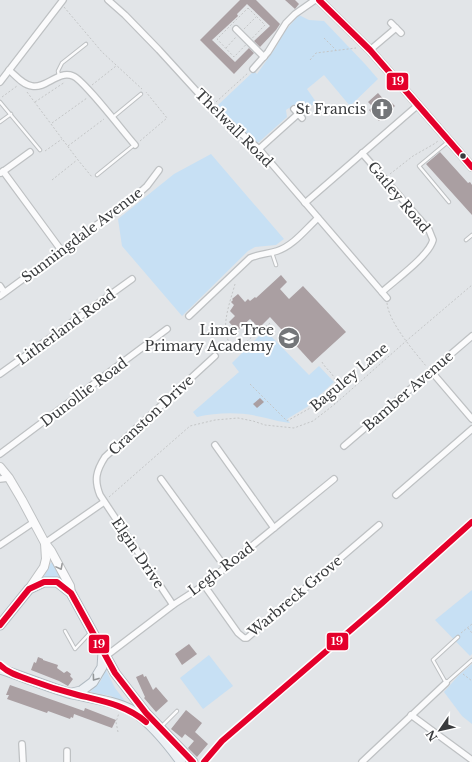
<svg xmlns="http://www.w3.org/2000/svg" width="472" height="762" viewBox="0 0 472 762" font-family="'Libre Baskerville',serif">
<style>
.green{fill:#c7e0f4}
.building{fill:#aa9fa2}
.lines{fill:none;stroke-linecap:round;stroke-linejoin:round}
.lane-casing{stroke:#bec1c3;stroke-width:4.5}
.street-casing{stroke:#bec1c3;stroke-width:8}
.secondary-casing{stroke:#bec1c3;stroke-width:10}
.primary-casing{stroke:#b2bbc2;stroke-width:11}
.path{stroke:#c4c6c7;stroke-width:1;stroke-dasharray:2 2;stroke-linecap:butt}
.lane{stroke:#fbfbfc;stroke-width:2.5}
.street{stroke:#fbfbfc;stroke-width:5.5}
.secondary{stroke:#fbfbfc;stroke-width:8}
.primary{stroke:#ecf0f4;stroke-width:9}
.bus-1-casing{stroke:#fff;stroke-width:9}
.bus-1{stroke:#e4002b;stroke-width:6}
.oneway{stroke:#9a9b9c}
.oneway2{stroke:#929698}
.bus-dot{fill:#393b3d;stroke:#fff;stroke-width:1.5}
.labels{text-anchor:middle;stroke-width:4;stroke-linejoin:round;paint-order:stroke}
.poi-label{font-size:14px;fill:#393b3d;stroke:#fff;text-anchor:end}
.street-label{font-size:14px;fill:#393b3d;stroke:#fff}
.line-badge{stroke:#fff;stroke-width:1.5}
.badge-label{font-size:11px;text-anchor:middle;font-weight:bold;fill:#fff}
</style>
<rect width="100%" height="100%" fill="#e2e5e8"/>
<!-- green -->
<g class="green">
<path d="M299,15L309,20L324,21L365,64L378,79L350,106L324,75L307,89L316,102L299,116L293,110L289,108L286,110L287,117L259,142L254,144L218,105L254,71L257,74L276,47L284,32Z"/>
<path d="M211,154L284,239L276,245L255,247L248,251L182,316L122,246L118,219L174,174Z"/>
<path d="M265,330L309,375L319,366L334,382L307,407L287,419L290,423C281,422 274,420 266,418C243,412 220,412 197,417L193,412L239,372L232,363Z"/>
<path d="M51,563H54L62,580L43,578Z"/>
<path d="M472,590V654L470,656L435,620Z"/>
<path d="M209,655L233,686L203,709L180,678Z"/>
<path d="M472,664V724L462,716L444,692L458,676Z"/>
<path d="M106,670L115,688L125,701L123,702L111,696L90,692L100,682Z"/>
</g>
<!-- building -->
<g class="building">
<path d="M240,0H256L280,24L276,30L260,47L254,41L270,26L247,4L237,14L238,16L212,40L235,62L249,48L254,53L234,74L200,40Z"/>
<path d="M285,0H295L299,4L295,9Z"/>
<path d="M378,93L386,102L389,100L395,106L379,121L369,110L373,107L368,102Z"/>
<path d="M440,152L468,183L470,182L472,185V215L426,164Z"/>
<path d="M281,275L287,282L280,289L289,299L303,286L346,332L312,363L270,317L259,328L250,319L237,331L229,322L235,316L230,311L234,305L231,302L233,300L232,299L238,294L245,302L248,299L250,301L255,297L256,298Z"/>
<path d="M260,398L264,402L257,408L253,404Z"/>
<path d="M189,644L197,654L182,665L175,654Z"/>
<path d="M38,657L43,659V660L58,665L57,668L64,673L67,671L71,674L70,676L73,679L68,686L59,681L31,670L34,662L36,663Z"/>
<path d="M143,674L144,677L146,676L153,690L156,687L168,701L156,712L144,698L145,697L136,677Z"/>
<path d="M10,685L84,711L85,708L116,720L112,728L74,714L73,718L71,717L70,719L48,711L47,713L7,699L9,695H6Z"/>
<path d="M186,710L202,723L195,732L208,744L197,757L188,748L194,741L185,734L182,738L171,729Z"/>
</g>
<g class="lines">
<!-- lane casing -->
<g class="lane-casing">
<g id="lane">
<path d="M59,76L58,71L62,63L86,44"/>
<path d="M0,102L40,150"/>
<path d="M112,118L141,94"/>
<path d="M0,122L11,114"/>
<path d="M449,141L419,166L449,202"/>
<path d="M97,175L134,145"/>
<path d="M466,240L472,235"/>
<path d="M272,253L276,265"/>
<path d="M65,631L75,649L90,633"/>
<path d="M458,637L433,660L446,683L472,660"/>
<path d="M162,726L177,711"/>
</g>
</g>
<!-- street casing -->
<g class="street-casing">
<g id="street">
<path d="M108,0L125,15L159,50L211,107L259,149L387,298"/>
<path d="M391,23L401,33"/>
<path d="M236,29L264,57"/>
<path d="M370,50L396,28"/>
<path d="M253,69L268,52L286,23L295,14L315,0"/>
<path d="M9,70C15,75 23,85 32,86C46,89 58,70 73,76C84,80 124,133 135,145"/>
<path d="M0,82L63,0"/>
<path d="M294,109L302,118"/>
<path d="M259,149L298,114"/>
<path d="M362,153L429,230L433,240C429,256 395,280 382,292"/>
<path d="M3,171L61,250"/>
<path d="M1,173L30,152"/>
<path d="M305,203L418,105"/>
<path d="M0,286L4,292"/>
<path d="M0,296L136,196L147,186L159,170"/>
<path d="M189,316L250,258C259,254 267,254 277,251C293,246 306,229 318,218"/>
<path d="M431,371L472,419"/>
<path d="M0,374L132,279"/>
<path d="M215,445L274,528"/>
<path d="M344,446L472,336"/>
<path d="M0,454L167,329"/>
<path d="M0,479L9,478"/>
<path d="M161,479L225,567"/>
<path d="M396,495L472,429"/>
<path d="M45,543L104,502"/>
<path d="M0,545L34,522"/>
<path d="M204,585L238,633L244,638H247L379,525"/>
<path d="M173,605L100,495C94,480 96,471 105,457L215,356"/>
<path d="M106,656L173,605L204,585L334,479"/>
<path d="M411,715L472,760"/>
<path d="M22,744L23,762"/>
<path d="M67,762V751"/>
<path d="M204,762L222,741L381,604L472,522"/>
<path d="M362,762L446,683"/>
</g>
</g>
<!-- secondary casing -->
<g class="secondary-casing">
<g id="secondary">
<path d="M319,0L370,50L472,167"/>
<path d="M0,467L9,478L22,500L45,543L51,551L70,586L71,593"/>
<path d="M29,589L44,567L46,559L45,543"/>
</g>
</g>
<!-- primary casing -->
<g class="primary-casing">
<g id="primary">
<path d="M0,625L29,589L44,582H57L71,593L115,673L146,713L193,762"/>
<path d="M0,669C24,677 48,687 72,694C90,698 119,702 133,711C152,724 168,744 181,762"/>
<path d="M72,693L81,691L93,682L102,667L103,652"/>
</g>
</g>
<!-- path -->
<g class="path">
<path d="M64,7L102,52L142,89"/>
<path d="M248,8L265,25L234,57L217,39Z"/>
<path d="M244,29L256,17"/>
<path d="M324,38L336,50"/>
<path d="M226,48L236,37"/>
<path d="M310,60L316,53L356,48"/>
<path d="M92,85L116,66"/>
<path d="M27,92L78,160L92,177"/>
<path d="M2,97L17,86"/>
<path d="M35,102L65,82"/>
<path d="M216,102L248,73"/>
<path d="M52,123L87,98"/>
<path d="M140,141L167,118L146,92"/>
<path d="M68,146L104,119"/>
<path d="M45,151L62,139"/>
<path d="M390,174L413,156L434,144L438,141"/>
<path d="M52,180L77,160"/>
<path d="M235,284C230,303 215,339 238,350L257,332L263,329L270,323"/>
<path d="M387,303C389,323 414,351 426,366"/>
<path d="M220,351L228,344"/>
<path d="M322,362C326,370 337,375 335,385C335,389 332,393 330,397L335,404"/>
<path d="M250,384L287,421L330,397"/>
<path d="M109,497L190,426L215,420L238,418L253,421L265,425L294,428L313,421L335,404L405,342L472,285"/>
<path d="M468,628L472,633"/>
<path d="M461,633L472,624"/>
<path d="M463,674L472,681"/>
<path d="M118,732L116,722L119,713"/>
</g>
<!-- lane -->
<use href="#lane" class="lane"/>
<!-- street -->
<use href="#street" class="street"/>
<!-- secondary -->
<use href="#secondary" class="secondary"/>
<!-- primary -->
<use href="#primary" class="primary"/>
<!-- bus-1 casing -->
<g class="bus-1-casing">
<g id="bus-1">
<path d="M319,0L370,50L472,167"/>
<path d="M0,625L29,589L44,582H57L71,593L115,673L146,713L193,762"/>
<path d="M0,665C8,673 19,676 30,680C46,686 62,691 78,695C102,701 126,705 146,722"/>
<path d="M204,762L222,741L381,604L472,522"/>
</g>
</g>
<!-- bus-1 -->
<use href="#bus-1" class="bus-1"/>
</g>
<!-- one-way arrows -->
<defs><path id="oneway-chevron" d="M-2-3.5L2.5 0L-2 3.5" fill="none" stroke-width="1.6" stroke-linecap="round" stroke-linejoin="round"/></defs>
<use class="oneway" href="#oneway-chevron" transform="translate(60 567) rotate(62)"/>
<use class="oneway2" href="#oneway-chevron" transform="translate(95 678) rotate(126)"/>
<!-- icons -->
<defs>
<g id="church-disc" transform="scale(1.15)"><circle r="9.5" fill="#747679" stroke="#fff"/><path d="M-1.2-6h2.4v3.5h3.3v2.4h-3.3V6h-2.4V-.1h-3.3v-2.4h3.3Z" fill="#fff"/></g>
<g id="school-disc" transform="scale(1.15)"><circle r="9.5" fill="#747679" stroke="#fff"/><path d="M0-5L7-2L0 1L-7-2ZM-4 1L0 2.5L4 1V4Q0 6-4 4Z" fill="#fff"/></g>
</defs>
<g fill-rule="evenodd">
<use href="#church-disc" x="382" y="109"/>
<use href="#school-disc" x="289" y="338"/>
</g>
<!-- markers -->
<circle class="bus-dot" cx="463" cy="156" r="3.5"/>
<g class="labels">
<!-- poi labels -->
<g class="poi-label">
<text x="366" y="114">St Francis</text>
<text x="274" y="335">Lime Tree<tspan x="274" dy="16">Primary Academy</tspan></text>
</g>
<!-- street labels -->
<g class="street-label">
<text transform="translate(234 128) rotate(45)" y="5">Thelwall Road</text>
<text transform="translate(399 197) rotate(50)" y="5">Gatley Road</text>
<text transform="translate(82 235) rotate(-37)" y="5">Sunningdale Avenue</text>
<text transform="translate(66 327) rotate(-36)" y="5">Litherland Road</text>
<text transform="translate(349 377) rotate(-40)" y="5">Baguley Lane</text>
<text transform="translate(408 391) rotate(-41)" y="5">Bamber Avenue</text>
<text transform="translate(84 392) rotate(-37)" y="5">Dunollie Road</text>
<text transform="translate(151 415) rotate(-43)" y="5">Cranston Drive</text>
<text transform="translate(138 553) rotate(56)" y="5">Elgin Drive</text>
<text transform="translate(221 569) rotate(-37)" y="5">Legh Road</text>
<text transform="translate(295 596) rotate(-40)" y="5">Warbreck Grove</text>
</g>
</g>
<g class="line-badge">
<rect x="386" y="72" width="23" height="19" rx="4" fill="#e4002b"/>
<rect x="326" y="632" width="23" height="19" rx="4" fill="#e4002b"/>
<rect x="88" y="634" width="22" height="20" rx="4" fill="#e4002b"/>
</g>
<g class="badge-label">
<text x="398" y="85">19</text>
<text x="337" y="645">19</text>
<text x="99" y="648">19</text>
</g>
<!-- north arrow -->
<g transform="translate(440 730) rotate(236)" stroke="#ffffff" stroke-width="3" paint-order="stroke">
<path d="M0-3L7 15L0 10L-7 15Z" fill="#393b3d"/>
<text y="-6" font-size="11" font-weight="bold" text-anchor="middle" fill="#393b3d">N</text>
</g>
</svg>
